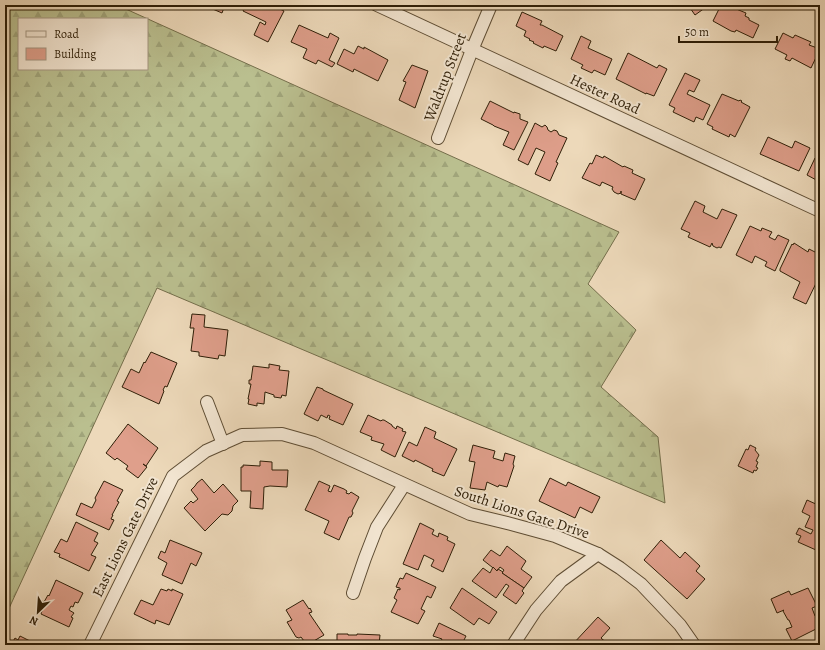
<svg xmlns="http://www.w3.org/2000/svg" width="825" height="650" viewBox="0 0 825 650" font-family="Alegreya,serif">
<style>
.forest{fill:url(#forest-firs);stroke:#746e4b;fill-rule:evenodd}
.building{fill:#df9f8b;stroke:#2e1e07}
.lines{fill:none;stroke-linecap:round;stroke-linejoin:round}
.minor-casing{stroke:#5e4d34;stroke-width:14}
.minor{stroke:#f3e6d2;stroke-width:12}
.labels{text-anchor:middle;stroke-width:4;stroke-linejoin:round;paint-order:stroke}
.street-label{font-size:15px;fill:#2e1e07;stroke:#f3e6d2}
</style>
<defs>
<pattern id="forest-firs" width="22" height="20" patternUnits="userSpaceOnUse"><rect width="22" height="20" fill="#babf8f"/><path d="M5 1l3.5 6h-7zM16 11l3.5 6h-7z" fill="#a0a47a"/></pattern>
</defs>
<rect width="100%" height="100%" fill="#edd9ba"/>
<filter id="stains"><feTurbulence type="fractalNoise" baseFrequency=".005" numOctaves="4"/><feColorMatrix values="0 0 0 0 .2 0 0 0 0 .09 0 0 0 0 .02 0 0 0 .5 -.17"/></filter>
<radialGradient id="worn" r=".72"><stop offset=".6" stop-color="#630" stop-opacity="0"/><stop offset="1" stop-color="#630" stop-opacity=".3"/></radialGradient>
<!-- forest -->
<path class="forest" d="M5,5H117L619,232L588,284L636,330L601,387L658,437L665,503L157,288L5,617ZM19,19H147V69H19Z"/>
<!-- building -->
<g class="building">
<path d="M209,5H225L222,13L208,7Z"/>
<path d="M246,5H280L278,8L284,11L268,42L254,35L260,22L265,25L266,22L243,11Z"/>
<path d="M688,5H709L695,15Z"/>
<path d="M721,5L728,8L729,6L746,13L745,16L749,18V20L759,25L753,38L736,30L735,32L731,31L713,21Z"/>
<path d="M522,12L542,21L540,25H542L563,36L556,51L544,46L543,48L533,43L534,42L529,40L530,39L524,36L526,31L516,26Z"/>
<path d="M299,25L328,38L330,33L339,38L329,60L335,63L332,67L318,60L316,64L303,58L307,49L291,42Z"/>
<path d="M783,33L793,38L795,35L811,42L809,45L820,49L811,68L792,58L790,61L785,59L787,55L775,49Z"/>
<path d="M581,36L591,41L588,48L612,59L605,75L594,70L592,73L581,68L583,65L571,59Z"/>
<path d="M358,46L364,49V47L388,60L378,81L354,69L353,72L337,64L344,49L354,54Z"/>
<path d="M628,53L657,68L659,65L667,69L654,96L646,93V94L616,79Z"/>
<path d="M412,65L428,71L415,108L399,100L406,82L403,81Z"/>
<path d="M685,73L700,80L694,92L689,90L687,94L710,105L703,120L696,117L694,122L673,112L675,108L669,105Z"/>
<path d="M722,94L739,101L740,100L742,101L741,102L750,107L735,137L730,134L729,137L712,129L713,127L707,124Z"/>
<path d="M490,101L514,113V112L520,114V119L528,122L514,150L503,145L509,132L494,126L493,125L481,119Z"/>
<path d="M535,123L542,127L545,125L547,127L548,130L551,132L554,130L557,131L559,135L567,138L556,162L558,163L550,181L535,174L545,152L536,148L528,165L518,160Z"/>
<path d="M768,137L792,148L795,141L810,148L799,171L760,154Z"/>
<path d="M596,155L603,158L604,156L623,167L624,166L633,170L632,173L645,179L635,200L621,194V191V193L618,194L614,192L612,189L613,187L602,182L600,186L582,178L590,163L592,164Z"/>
<path d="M815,158L820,160V182L807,175Z"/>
<path d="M695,201L705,206L703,212L717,219L722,209L737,215L721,248L719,247L717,248L713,246L712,243L710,247L688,237L690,233L681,229Z"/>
<path d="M750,226L761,231L762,228L772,232L769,237L775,240L778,235L789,240L775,271L765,266L767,262L755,256L752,263L736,255Z"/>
<path d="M794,243L808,252L809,249L819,254L818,257L820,258V275L806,304L793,298L800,282L780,271V269L792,244L793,245Z"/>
<path d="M192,314L205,315L204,327L228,330L225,356L219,355L218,359L199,356V352L191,351L194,328H190Z"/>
<path d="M151,352L177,363L167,387L165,386L163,390L164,391L159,404L122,387L131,369L139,373L144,362L145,363Z"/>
<path d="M269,364L280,366L279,370L289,371L286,396L282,395L281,398L274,397V395L265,392L264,404L257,403V406L248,404L249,399H248L251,384H249V380H251L253,366L269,368Z"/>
<path d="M317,387L323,389V390L353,404L343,425L329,419L330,416L328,415L327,418L321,415L318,421L304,414Z"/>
<path d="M368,415L381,421L382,420H384L392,425V426L396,429L397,426L403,429L402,431L406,432L395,457L381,450L384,444L371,440L372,437L360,432Z"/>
<path d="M128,424L158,448L146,466L143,464L147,467L138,478L126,469L128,466L117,458L115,460L106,453Z"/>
<path d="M425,427L436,432L434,438L457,449L444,476L432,471L433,469L415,460L414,462L402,456L409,442L417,446Z"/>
<path d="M473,445L495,451L493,458L503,461L505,453L515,456L513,464L514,466L507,487L499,485L498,487L487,482L485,490L470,488L475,462L469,461Z"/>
<path d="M750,445L756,448L755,450L759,455L756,461L758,462L756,467L758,468L756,471L754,470L753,473L738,466L746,449L748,450Z"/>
<path d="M260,461L272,462V470H288L287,487L270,486L264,487L263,509L250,508L251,491H241V467H243V465L260,466Z"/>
<path d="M550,478L566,486L568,482L600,497L592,513L580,507L575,518L539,501Z"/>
<path d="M202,479L214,493L223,484L238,501L233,506L232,511L228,515L222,514L205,531L184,508L191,501L193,503L198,499L191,490L195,486L197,483Z"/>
<path d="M104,481L123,490L117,501L119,502L112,515H113L111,519L114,520L109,530L76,515L81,503L92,508L96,500L95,498Z"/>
<path d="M319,481L330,486L328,491L331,492L334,485L344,489L347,491L346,493L349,494L351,492L359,497L352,511L353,513L351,517H349L339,540L324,533L329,521L305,510Z"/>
<path d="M807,500L818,505L820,502V542L816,550L798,542L801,536L796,534L799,528L811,534L813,530L805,527L810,516L802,512Z"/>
<path d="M76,522L98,533L94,541L98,543L91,555L96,557L89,571L64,559L59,557L60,554L54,552L61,539L67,542Z"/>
<path d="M420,523L434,530L432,534L438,537L439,533L446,536L448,537L447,540L455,544L443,572L431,566L434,560L424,555L418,570L403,564Z"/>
<path d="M170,540L202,553L196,566L191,563L182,584L162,575L167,563L158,558L161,551L165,553Z"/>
<path d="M661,540L680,558L685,552L700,566L696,571L705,579L687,599L644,560Z"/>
<path d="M507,546L526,561L521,569L532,577L524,588L502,573L504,570L500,567L497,571L483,560L491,550L500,556Z"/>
<path d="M493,567L497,571L498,569L503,572L502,573L524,588L522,591L524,593L516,604L503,595L509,586L506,584L496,598L472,581L483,568L490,573Z"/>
<path d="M406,573L436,587L431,598L427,596L421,609L425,611L418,624L391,612L397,600L394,598L398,589L400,590V588L396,587L400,578L403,579Z"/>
<path d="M56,580L83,593L78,603L75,602L73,607L71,606L69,610L74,613L71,617L73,618L69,627L41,614L42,611L39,609L42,601L44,602L48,595L49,596Z"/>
<path d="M462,588L497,612L489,624L479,618L474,625L450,608Z"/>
<path d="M808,588L817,606L812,608L815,616L820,615V627L792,641L786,629L792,627L789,620H788L783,611L784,610L777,613L771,599L789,591L791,595Z"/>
<path d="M161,589L167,591L168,589L172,591V589L183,594L169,625L156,620L155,624L134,614L141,600L153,605Z"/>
<path d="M303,600L309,609L310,608L312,612L309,613L324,635L307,645L301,637L299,638L296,637L287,622L292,620L286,610Z"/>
<path d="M598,617L610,628L601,638L609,645H572Z"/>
<path d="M439,623L466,636L462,644L461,643L460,645H439L442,639L433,636Z"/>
<path d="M337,634H348V635H357V634L380,635L379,645H337Z"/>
<path d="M20,636L32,642L31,645H11L15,638L18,640Z"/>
</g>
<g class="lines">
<!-- minor casing -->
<g class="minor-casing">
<g id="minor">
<path d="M377,5L820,211"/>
<path d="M438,138L472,50L491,5"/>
<path d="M207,402L223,444"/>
<path d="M353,593L365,558L377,527L404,485"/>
<path d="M90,645L173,476L206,451L242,435L282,434L314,443L470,514L511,524L555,536L598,554L620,568L641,584L680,625L694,645"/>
<path d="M513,645L536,610L561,581L598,554"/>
</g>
</g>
<!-- minor -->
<use href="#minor" class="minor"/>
</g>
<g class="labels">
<!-- street labels -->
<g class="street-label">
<text transform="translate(445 77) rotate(-69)" y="5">Waldrup Street</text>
<text transform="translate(605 94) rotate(25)" y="5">Hester Road</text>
<text transform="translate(522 512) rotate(18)" y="5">South Lions Gate Drive</text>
<text transform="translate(125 537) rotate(-64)" y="5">East Lions Gate Drive</text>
</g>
</g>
<!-- margin -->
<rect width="825" height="650" fill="none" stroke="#edd9ba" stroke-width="20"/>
<rect x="6" y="6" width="813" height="638" fill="none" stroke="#2e1e07" stroke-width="2"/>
<rect x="10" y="10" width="805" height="630" fill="none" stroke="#2e1e07"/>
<!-- legend -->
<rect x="18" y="18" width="130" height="52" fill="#f3e6d2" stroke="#a49681"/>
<rect x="26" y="31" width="20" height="6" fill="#f3e6d2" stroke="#a49681"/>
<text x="54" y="38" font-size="12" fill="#2e1e07">Road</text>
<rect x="26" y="48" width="20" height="12" fill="#df9f8b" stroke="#a49681"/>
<text x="54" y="58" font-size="12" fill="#2e1e07">Building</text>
<!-- north arrow -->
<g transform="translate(38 612) rotate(205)" stroke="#f3e6d2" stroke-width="3" paint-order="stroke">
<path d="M0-3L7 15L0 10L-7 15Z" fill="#2e1e07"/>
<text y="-6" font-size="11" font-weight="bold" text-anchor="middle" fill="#2e1e07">N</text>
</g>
<!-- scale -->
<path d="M679 36v6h98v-6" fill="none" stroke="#2e1e07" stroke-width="2"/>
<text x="685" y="36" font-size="12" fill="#2e1e07" stroke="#f3e6d2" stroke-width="3" paint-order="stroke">50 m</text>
<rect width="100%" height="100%" filter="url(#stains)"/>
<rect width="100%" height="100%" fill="url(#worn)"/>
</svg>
